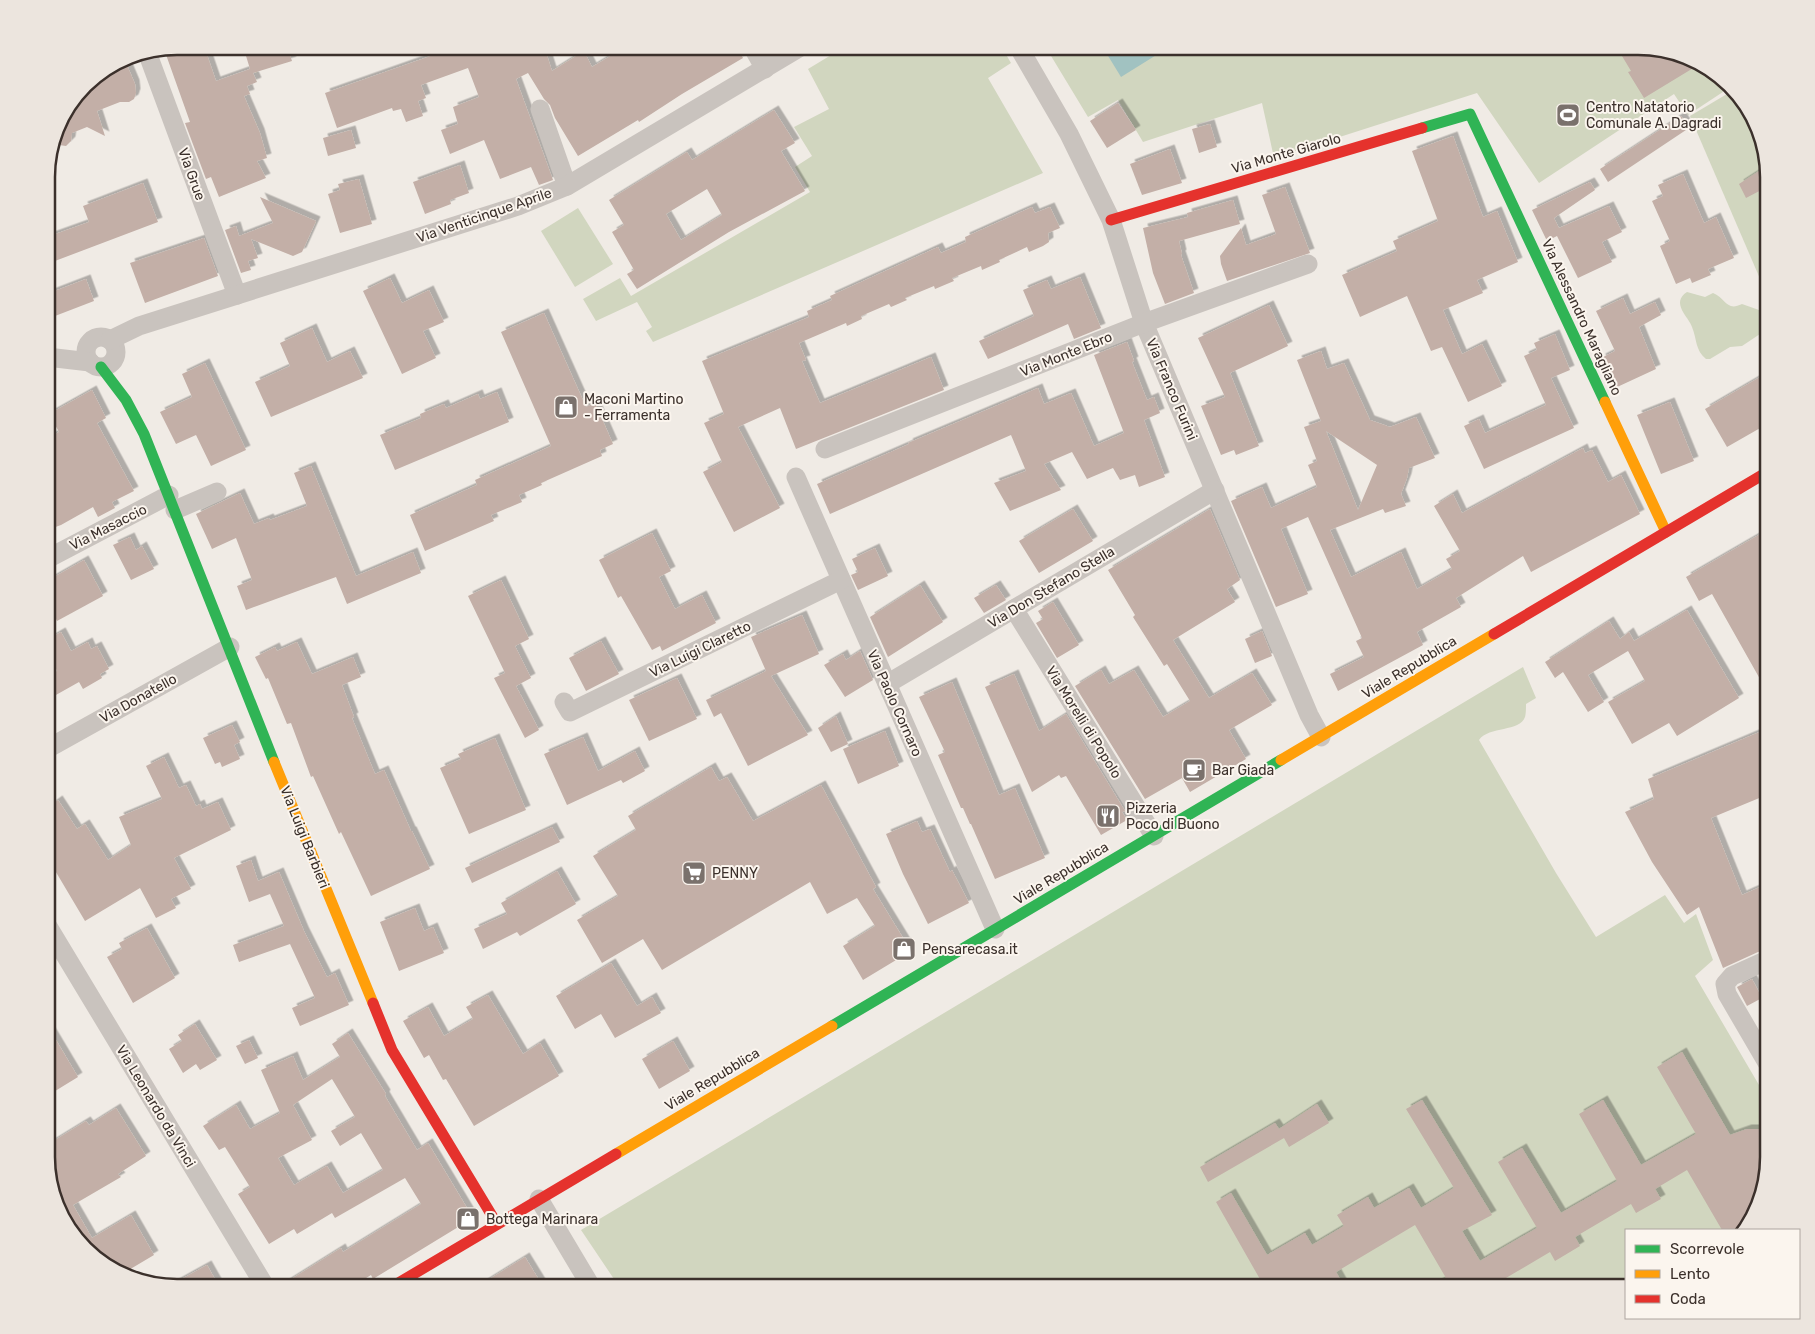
<svg xmlns="http://www.w3.org/2000/svg" width="1815" height="1334" viewBox="0 0 1815 1334" font-family="Rubik,sans-serif">
<style>
.green{fill:#d1d6bf}
.water{fill:#a1c2c1}
.building{fill:#c3afa7;fill-rule:evenodd;filter:url(#shadow)}
.lines{fill:none;stroke-linecap:round;stroke-linejoin:round}
.street{stroke:#c9c3be;stroke-width:19}
.fast{stroke:#30b455;stroke-width:11}
.slow{stroke:#ff9f0a;stroke-width:11}
.jam{stroke:#e5322d;stroke-width:11}
.labels{text-anchor:middle;stroke-width:4;stroke-linejoin:round;paint-order:stroke}
.poi-label{font-size:14px;fill:#3b302b;stroke:#fbf5ee;text-anchor:start}
.street-label{font-size:14px;fill:#3b302b;stroke:#fbf5ee}
.rim{fill:none;stroke:#3b302b;stroke-width:2.5}
</style>
<defs>
<filter id="shadow"><feDropShadow dx="4.5" dy="-4.5" stdDeviation="0" flood-color="#0004"/></filter>
</defs>
<rect width="100%" height="100%" fill="#f0ebe5"/>
<!-- green -->
<g class="green">
<path d="M846,46H1001L1011,63L988,78L1043,173L653,342L646,331L652,327L637,302L596,321L583,299L620,278L631,296L810,192L795,167L812,156L794,127L829,109L808,69Z"/>
<path d="M1045,46H1638L1679,53L1717,73L1729,88L1688,115L1674,94L1539,183L1477,93L1274,158L1262,103L1143,142L1118,100L1088,117Z"/>
<path d="M1732,91L1755,119L1769,177V296L1767,295L1690,116Z"/>
<path d="M578,208L613,264L575,287L541,231Z"/>
<path d="M1687,292L1705,297L1713,293C1726,298 1726,312 1742,304L1759,310L1767,325L1766,330L1742,346L1730,347L1710,359H1706C1695,350 1697,339 1692,327C1689,317 1670,303 1687,292Z"/>
<path d="M1523,667L1536,698L1526,704C1526,708 1526,714 1525,717C1520,732 1489,726 1479,740L1556,873L1596,937L1665,895L1684,923L1696,914L1713,960L1695,976L1769,1102V1157L1762,1199L1745,1230H1626V1288H620L581,1230Z"/>
</g>
<!-- water -->
<path class="water" d="M1102,46H1164L1166,49L1121,77Z"/>
<!-- building -->
<g class="building">
<path d="M177,46H204L216,81L250,69L243,46H287L292,61L253,73L257,82L247,86L250,94L244,96L260,133L267,158L257,161L266,178L219,197L211,177L206,179L185,123L190,122L164,49Z"/>
<path d="M459,46H544L552,71L584,51L592,67L627,46H736L743,58L682,94L639,122L638,120L578,156L555,118L550,105L544,99L528,73L516,79L553,180L539,185L531,167L500,179L484,140L450,154L441,130L458,124L453,107L479,97L468,68L421,85L426,98L418,101L423,116L406,122L401,109L393,111L392,108L337,128L325,93Z"/>
<path d="M1616,46H1638L1679,53L1689,58L1695,67L1644,98L1628,72L1631,71Z"/>
<path d="M124,58L135,84L136,93L134,99L129,102H120L97,111L105,136L87,127L72,133L71,141L66,146L59,145L54,140L60,119L85,87L103,80L100,73Z"/>
<path d="M1118,103L1136,130L1107,148L1090,121Z"/>
<path d="M774,110L795,143L781,151L805,191L729,232L637,289L627,274L634,270L612,232L624,225L609,200L687,152L692,160ZM707,189L722,215L681,240L666,214Z"/>
<path d="M1681,116L1689,128L1608,182L1600,169Z"/>
<path d="M1210,124L1217,147L1199,153L1192,129Z"/>
<path d="M351,130L356,148L328,156L323,138Z"/>
<path d="M1453,136L1483,217L1497,211L1518,262L1477,280L1483,293L1443,310L1462,354L1482,344L1502,386L1468,402L1442,347L1431,351L1407,296L1360,317L1342,275L1397,251L1393,241L1438,221L1412,151Z"/>
<path d="M1170,149L1182,183L1142,195L1130,164Z"/>
<path d="M460,165L469,193L450,200L451,204L425,214L413,182Z"/>
<path d="M1759,171L1767,187L1746,198L1739,184Z"/>
<path d="M1683,174L1704,223L1716,217L1734,258L1708,269L1711,275L1692,283L1690,278L1676,284L1660,246L1670,241L1652,201L1663,196L1658,185Z"/>
<path d="M359,179L372,224L340,233L328,194L340,190L338,184Z"/>
<path d="M1590,182L1595,190L1554,218L1559,228L1609,206L1622,232L1602,242L1612,262L1578,278L1557,236L1547,241L1532,210Z"/>
<path d="M143,183L158,222L47,264V237L89,222L83,206Z"/>
<path d="M1285,187L1310,253L1227,281L1221,264L1220,256L1241,228L1246,245L1276,234L1262,195Z"/>
<path d="M260,197L316,221L302,252L293,256L251,239L258,258L248,261L251,270L241,273L225,230L236,226L239,236L273,223Z"/>
<path d="M1233,200L1240,224L1179,241L1182,254L1181,255L1194,293L1165,304L1153,273L1143,228L1188,217L1187,213Z"/>
<path d="M1032,207L1035,213L1050,207L1060,228L1048,233L1049,242L1043,246L1029,252L1027,247L999,260L1000,262L982,270L981,266L952,278L954,281L935,289L934,286L905,298L907,300L891,307L889,304L861,316L862,319L847,326L846,323L799,343L806,360L802,361L820,403L931,357L944,390L796,449L780,408L738,427L780,508L734,532L703,472L722,462L704,423L724,414L702,361L809,317L807,311L832,300L830,296L938,247L941,253L966,242L965,237Z"/>
<path d="M204,238L218,276L145,303L130,263Z"/>
<path d="M1080,277L1101,328L1074,339L1068,324L988,359L979,341L1034,316L1023,290L1047,280L1051,289Z"/>
<path d="M390,278L402,303L429,290L444,322L423,331L436,358L402,374L363,291Z"/>
<path d="M86,279L94,301L55,316L47,294Z"/>
<path d="M1623,298L1630,314L1655,302L1661,315L1639,327L1656,369L1615,388L1601,358L1615,351L1596,311Z"/>
<path d="M1269,305L1288,346L1230,373L1259,446L1236,455L1234,450L1221,455L1201,406L1225,397L1198,338Z"/>
<path d="M544,313L586,407L595,403L613,444L600,450L602,456L541,483L542,485L519,495L522,502L491,515L494,521L425,551L410,515L477,485L475,480L551,446L501,332Z"/>
<path d="M312,328L327,362L350,351L363,378L271,417L255,382L290,366L280,343Z"/>
<path d="M1555,334L1570,370L1551,378L1574,428L1484,469L1464,426L1479,419L1485,433L1546,405L1524,356L1537,350L1534,343Z"/>
<path d="M1127,342L1134,361L1132,362L1147,400L1154,397L1160,413L1144,420L1165,477L1139,487L1135,475L1120,480L1113,468L1087,479L1072,452L1044,464L1061,490L1010,511L994,483L1026,471L1011,435L830,514L817,484L909,444L908,443L1038,388L1044,404L1071,393L1094,446L1124,433L1094,355Z"/>
<path d="M1321,351L1327,369L1344,363L1370,420L1390,427L1416,417L1435,458L1409,468L1407,478L1401,494L1406,506L1385,513L1383,509L1330,530L1351,577L1401,552L1417,589L1452,569L1446,559L1460,551L1434,506L1453,494L1462,513L1583,448L1585,453L1592,450L1608,482L1621,475L1640,514L1531,572L1523,556L1456,598L1461,607L1417,632L1423,645L1338,691L1330,674L1364,657L1356,641L1362,638L1308,517L1281,529L1308,594L1276,607L1231,501L1262,487L1271,508L1317,487L1308,465L1317,461L1304,427L1321,421L1297,360ZM1326,431L1377,465L1358,510Z"/>
<path d="M205,363L246,450L211,466L196,435L176,444L160,412L192,397L182,374Z"/>
<path d="M1760,377L1769,391V423L1727,447L1705,409Z"/>
<path d="M92,390L106,418L97,423L134,491L112,502L115,508L98,517L93,507L61,525L47,530V438L59,432L49,414Z"/>
<path d="M497,392L509,422L395,470L380,435L421,418L420,414L444,404L446,408L478,394L480,399Z"/>
<path d="M1670,402L1694,461L1661,474L1637,415Z"/>
<path d="M311,466L356,576L413,552L421,573L347,604L336,577L246,610L237,586L252,580L236,538L212,549L196,514L240,493L254,524L269,518L270,520L307,506L294,473Z"/>
<path d="M1073,509L1093,541L1039,573L1019,541Z"/>
<path d="M1210,509L1240,580L1227,589L1235,602L1173,640L1209,698L1252,673L1272,705L1229,730L1246,759L1190,792L1182,778L1145,799L1075,686L1101,670L1109,684L1134,670L1163,717L1190,701L1167,664L1164,666L1133,617L1135,615L1108,570Z"/>
<path d="M1769,529V695L1712,594L1699,601L1686,577Z"/>
<path d="M652,533L671,571L659,577L675,609L702,595L716,623L662,651L660,646L652,650L621,596L618,598L599,560Z"/>
<path d="M130,537L136,550L142,546L154,569L131,580L113,545Z"/>
<path d="M875,548L888,576L858,590L851,575L858,572L852,559Z"/>
<path d="M84,560L103,596L57,621L47,601V581Z"/>
<path d="M501,580L529,639L515,646L531,678L516,686L539,730L525,738L494,678L505,673L468,596Z"/>
<path d="M920,585L943,622L888,657L870,617Z"/>
<path d="M996,585L1006,600L984,613L974,598Z"/>
<path d="M1053,602L1079,645L1057,658L1036,623L1043,619L1038,611Z"/>
<path d="M1687,610L1739,698L1677,736L1669,723L1632,744L1608,702L1645,681L1628,651L1588,675L1604,702L1588,712L1563,672L1555,678L1545,662L1609,621L1620,639L1629,632L1634,641Z"/>
<path d="M802,615L819,654L771,676L808,735L748,766L721,713L714,717L706,700L766,671L751,637Z"/>
<path d="M1262,631L1272,656L1255,663L1245,639Z"/>
<path d="M61,632L71,651L88,642L91,649L97,646L109,669L100,674L102,678L83,689L79,682L47,700V677L57,671L47,651V640Z"/>
<path d="M601,641L619,674L586,691L569,658Z"/>
<path d="M297,642L312,674L353,657L361,677L342,685L354,717L352,718L375,774L384,770L411,831H412L430,869L371,896L341,832L339,834L313,776L311,777L291,723L287,724L268,678L266,679L255,657L275,647L277,651Z"/>
<path d="M860,651L873,680L845,697L824,665L843,654L846,660Z"/>
<path d="M1014,674L1039,731L1066,714L1125,811L1122,812L1127,820L1101,835L1066,776L1061,778L1059,775L1032,792L985,687Z"/>
<path d="M677,678L697,719L649,741L629,700Z"/>
<path d="M952,682L999,795L1015,788L1045,858L995,879L971,824H970L963,808H961L938,755L945,752L919,697Z"/>
<path d="M836,716L848,744L831,752L818,728Z"/>
<path d="M232,725L240,742L234,745L240,759L222,767L220,762L215,764L203,738Z"/>
<path d="M1769,728V794L1711,818L1742,895L1769,883V949L1758,952L1723,968L1699,907L1687,915L1652,862L1625,812L1654,799L1648,779Z"/>
<path d="M885,731L899,766L858,784L843,749Z"/>
<path d="M583,737L598,771L635,751L645,771L623,783L621,780L567,805L544,754Z"/>
<path d="M495,738L526,810L469,834L440,768L461,759L458,754Z"/>
<path d="M164,757L179,788L186,785L196,806L200,804L202,809L218,802L231,830L174,858L191,889L171,899L176,908L156,918L140,888L85,921L47,857V808L58,800L77,829L85,824L108,860L131,845L119,817L162,799L146,766Z"/>
<path d="M711,767L719,781L727,777L753,821L821,785L876,887L873,889L911,951L863,980L843,946L875,926L857,898L827,914L810,882L662,970L643,939L602,963L577,920L618,896L593,856L636,830L628,816Z"/>
<path d="M917,821L922,832L930,829L950,872L952,870L969,903L928,924L903,874L886,834Z"/>
<path d="M552,827L560,842L472,883L465,868Z"/>
<path d="M251,860L258,881L279,872L304,931L327,977L335,973L349,1005L300,1026L292,1008L315,998L290,944L239,962L233,945L284,926L270,894L249,902L236,866Z"/>
<path d="M557,871L576,904L520,936L517,932L483,949L474,929L507,914L501,903Z"/>
<path d="M415,908L424,931L433,927L444,953L399,971L380,922Z"/>
<path d="M147,928L175,978L133,1003L107,957L122,949L119,943Z"/>
<path d="M611,963L637,1006L652,997L661,1013L615,1038L601,1014L575,1029L556,996Z"/>
<path d="M1752,979L1762,998L1747,1006L1737,987Z"/>
<path d="M488,995L523,1054L540,1043L559,1076L474,1126L446,1079L443,1080L429,1055L424,1058L403,1021L428,1007L444,1036L473,1019L466,1007Z"/>
<path d="M195,1024L217,1060L200,1070L196,1064L183,1073L169,1049L182,1041L178,1035Z"/>
<path d="M47,1025L78,1077L47,1096Z"/>
<path d="M348,1033L386,1094L385,1096L417,1150L428,1143L473,1218L373,1279L371,1275L350,1288H277L341,1248L343,1252L421,1204L405,1178L335,1218L332,1213L297,1234L294,1229L269,1244L238,1194L250,1187L225,1147L219,1150L203,1126L236,1105L250,1129L280,1113L261,1070L293,1056L303,1080L340,1057L332,1044ZM332,1079L355,1117L331,1131L340,1146L361,1133L383,1170L343,1193L327,1166L294,1185L278,1158L312,1140L293,1105Z"/>
<path d="M249,1040L258,1058L245,1064L236,1046Z"/>
<path d="M673,1041L690,1071L659,1089L642,1059Z"/>
<path d="M1682,1052L1730,1135L1747,1129H1759L1769,1132V1157L1762,1199L1745,1230H1722L1687,1170L1655,1189L1661,1199L1636,1213L1631,1204L1575,1237L1580,1246L1555,1261L1550,1252L1489,1288H1429L1446,1278L1415,1225L1336,1272L1345,1288H1265L1216,1202L1231,1193L1267,1255L1305,1233L1312,1245L1344,1226L1337,1215L1368,1197L1374,1208L1409,1188L1421,1208L1454,1188L1406,1109L1422,1100L1492,1215L1462,1231L1480,1261L1537,1228L1498,1162L1522,1148L1561,1213L1617,1181L1579,1114L1603,1100L1641,1165L1696,1134L1657,1067Z"/>
<path d="M1317,1104L1329,1123L1289,1147L1284,1138L1208,1182L1200,1167L1275,1123L1279,1129Z"/>
<path d="M116,1108L146,1156L118,1174L121,1177L73,1205L92,1238L131,1215L154,1255L122,1274L98,1261L64,1222L47,1165V1145L86,1121L89,1125Z"/>
<path d="M525,1257L544,1288H475Z"/>
<path d="M207,1265L220,1288L169,1286Z"/>
</g>
<g class="lines">
<!-- street -->
<g class="street">
<path d="M752,46L765,69"/>
<path d="M1018,46L1069,134L1111,220L1144,323L1309,715L1321,737"/>
<path d="M147,52L237,295"/>
<path d="M540,109L567,186"/>
<circle cx="101" cy="352" r="15"/>
<path d="M110,340L139,326L518,206L567,186L802,46"/>
<path d="M47,357L90,362"/>
<path d="M825,449L1144,323L1308,264"/>
<path d="M796,477L995,929"/>
<path d="M175,510L217,492"/>
<path d="M47,559L169,495"/>
<path d="M1014,609L1154,836"/>
<path d="M887,684L1215,490"/>
<path d="M564,702L570,712L841,580"/>
<path d="M47,749L230,647"/>
<path d="M47,925L266,1288"/>
<path d="M1763,962L1732,976L1725,984L1727,994L1769,1066"/>
<path d="M539,1199L592,1288"/>
</g>
<!-- fast -->
<g class="fast">
<path d="M1422,128L1470,114L1605,402"/>
<path d="M101,367L126,400L144,434L274,762"/>
<path d="M832,1026L1281,760"/>
</g>
<!-- slow -->
<g class="slow">
<path d="M1605,402L1666,532"/>
<path d="M1281,760L1494,634"/>
<path d="M274,762L373,1003"/>
<path d="M616,1154L832,1026"/>
</g>
<!-- jam -->
<g class="jam">
<path d="M1111,220L1422,128"/>
<path d="M1494,634L1769,471"/>
<path d="M373,1003L392,1050L497,1224"/>
<path d="M390,1288L616,1154"/>
</g>
</g>
<!-- icons -->
<defs>
<g id="stadium-square" transform="scale(1.25)"><rect x="-9" y="-9" width="18" height="18" rx="4" fill="#7a716c" stroke="#fbf5ee"/><path d="M0-5a6.5 5 0 1 0 0 10a6.5 5 0 1 0 0-10ZM-3.5-1.8h7v3.6h-7Z" fill="#fff"/></g>
<g id="shop-square" transform="scale(1.25)"><rect x="-9" y="-9" width="18" height="18" rx="4" fill="#7a716c" stroke="#fbf5ee"/><path d="M-5-2.5h2.3a2.7 3.5 0 0 1 5.4 0H5L5.5 6h-11ZM-1.5-2.5h3a1.5 2.3 0 0 0-3 0Z" fill="#fff"/></g>
<g id="cafe-square" transform="scale(1.25)"><rect x="-9" y="-9" width="18" height="18" rx="4" fill="#7a716c" stroke="#fbf5ee"/><path d="M-5.5-4.5H6V0H3Q3 3.5 0 3.5H-2.5Q-5.5 3.5-5.5 0ZM3-3.2v2h1.7v-2ZM-6 4.5H4V6H-6Z" fill="#fff"/></g>
<g id="restaurant-square" transform="scale(1.25)"><rect x="-9" y="-9" width="18" height="18" rx="4" fill="#7a716c" stroke="#fbf5ee"/><path d="M-5-6h1v4h1v-4h1v4h1v-4h1v5L-1.5 .5V6h-2V.5L-5-1ZM5-6V6H3V1.5H1.5Q1.5-4 5-6Z" fill="#fff"/></g>
<g id="supermarket-square" transform="scale(1.25)"><rect x="-9" y="-9" width="18" height="18" rx="4" fill="#7a716c" stroke="#fbf5ee"/><path d="M-6-5.5h2.5l.6 2H6L4.5 2H-2.5L-4.4-4H-6ZM-1.5 3.2a1.3 1.3 0 1 0 .1 0ZM3 3.2a1.3 1.3 0 1 0 .1 0Z" fill="#fff"/></g>
</defs>
<g fill-rule="evenodd">
<use href="#stadium-square" x="1568" y="115"/>
<use href="#shop-square" x="566" y="407"/>
<use href="#cafe-square" x="1194" y="770"/>
<use href="#restaurant-square" x="1108" y="816"/>
<use href="#supermarket-square" x="694" y="873"/>
<use href="#shop-square" x="904" y="949"/>
<use href="#shop-square" x="468" y="1219"/>
</g>
<g class="labels">
<!-- poi labels -->
<g class="poi-label">
<text x="1586" y="112">Centro Natatorio<tspan x="1586" dy="16">Comunale A. Dagradi</tspan></text>
<text x="584" y="404">Maconi Martino<tspan x="584" dy="16">- Ferramenta</tspan></text>
<text x="1212" y="775">Bar Giada</text>
<text x="1126" y="813">Pizzeria<tspan x="1126" dy="16">Poco di Buono</tspan></text>
<text x="712" y="878">PENNY</text>
<text x="922" y="954">Pensarecasa.it</text>
<text x="486" y="1224">Bottega Marinara</text>
</g>
<!-- street labels -->
<g class="street-label">
<text transform="translate(1286 153) rotate(-16)" y="5">Via Monte Giarolo</text>
<text transform="translate(192 174) rotate(70)" y="5">Via Grue</text>
<text transform="translate(484 215) rotate(-19)" y="5">Via Venticinque Aprile</text>
<text transform="translate(1582 317) rotate(65)" y="5">Via Alessandro Maragliano</text>
<text transform="translate(1066 354) rotate(-22)" y="5">Via Monte Ebro</text>
<text transform="translate(1172 389) rotate(67)" y="5">Via Franco Furini</text>
<text transform="translate(108 527) rotate(-27)" y="5">Via Masaccio</text>
<text transform="translate(1051 587) rotate(-31)" y="5">Via Don Stefano Stella</text>
<text transform="translate(700 649) rotate(-26)" y="5">Via Luigi Claretto</text>
<text transform="translate(1409 667) rotate(-31)" y="5">Viale Repubblica</text>
<text transform="translate(138 698) rotate(-29)" y="5">Via Donatello</text>
<text transform="translate(895 703) rotate(66)" y="5">Via Paolo Cornaro</text>
<text transform="translate(1084 722) rotate(58)" y="5">Via Morelli di Popolo</text>
<text transform="translate(305 837) rotate(68)" y="5">Via Luigi Barbieri</text>
<text transform="translate(1061 873) rotate(-31)" y="5">Viale Repubblica</text>
<text transform="translate(712 1079) rotate(-31)" y="5">Viale Repubblica</text>
<text transform="translate(156 1106) rotate(59)" y="5">Via Leonardo da Vinci</text>
</g>
</g>
<!-- crop -->
<path d="M0 0H1815V1334H0ZM177 55H1638A122 122 0 0 1 1760 177V1157A122 122 0 0 1 1638 1279H177A122 122 0 0 1 55 1157V177A122 122 0 0 1 177 55Z" fill="#ece5de" fill-rule="evenodd"/>
<path class="rim" d="M177 55H1638A122 122 0 0 1 1760 177V1157A122 122 0 0 1 1638 1279H177A122 122 0 0 1 55 1157V177A122 122 0 0 1 177 55Z"/>
<!-- legend -->
<rect x="1625" y="1229" width="175" height="90" fill="#fbf5ee" stroke="#aea6a0"/>
<rect x="1635" y="1245" width="25" height="8" fill="#30b455" stroke="#aea6a0"/>
<text x="1670" y="1254" font-size="15" fill="#3b302b">Scorrevole</text>
<rect x="1635" y="1270" width="25" height="8" fill="#ff9f0a" stroke="#aea6a0"/>
<text x="1670" y="1279" font-size="15" fill="#3b302b">Lento</text>
<rect x="1635" y="1295" width="25" height="8" fill="#e5322d" stroke="#aea6a0"/>
<text x="1670" y="1304" font-size="15" fill="#3b302b">Coda</text>
</svg>
